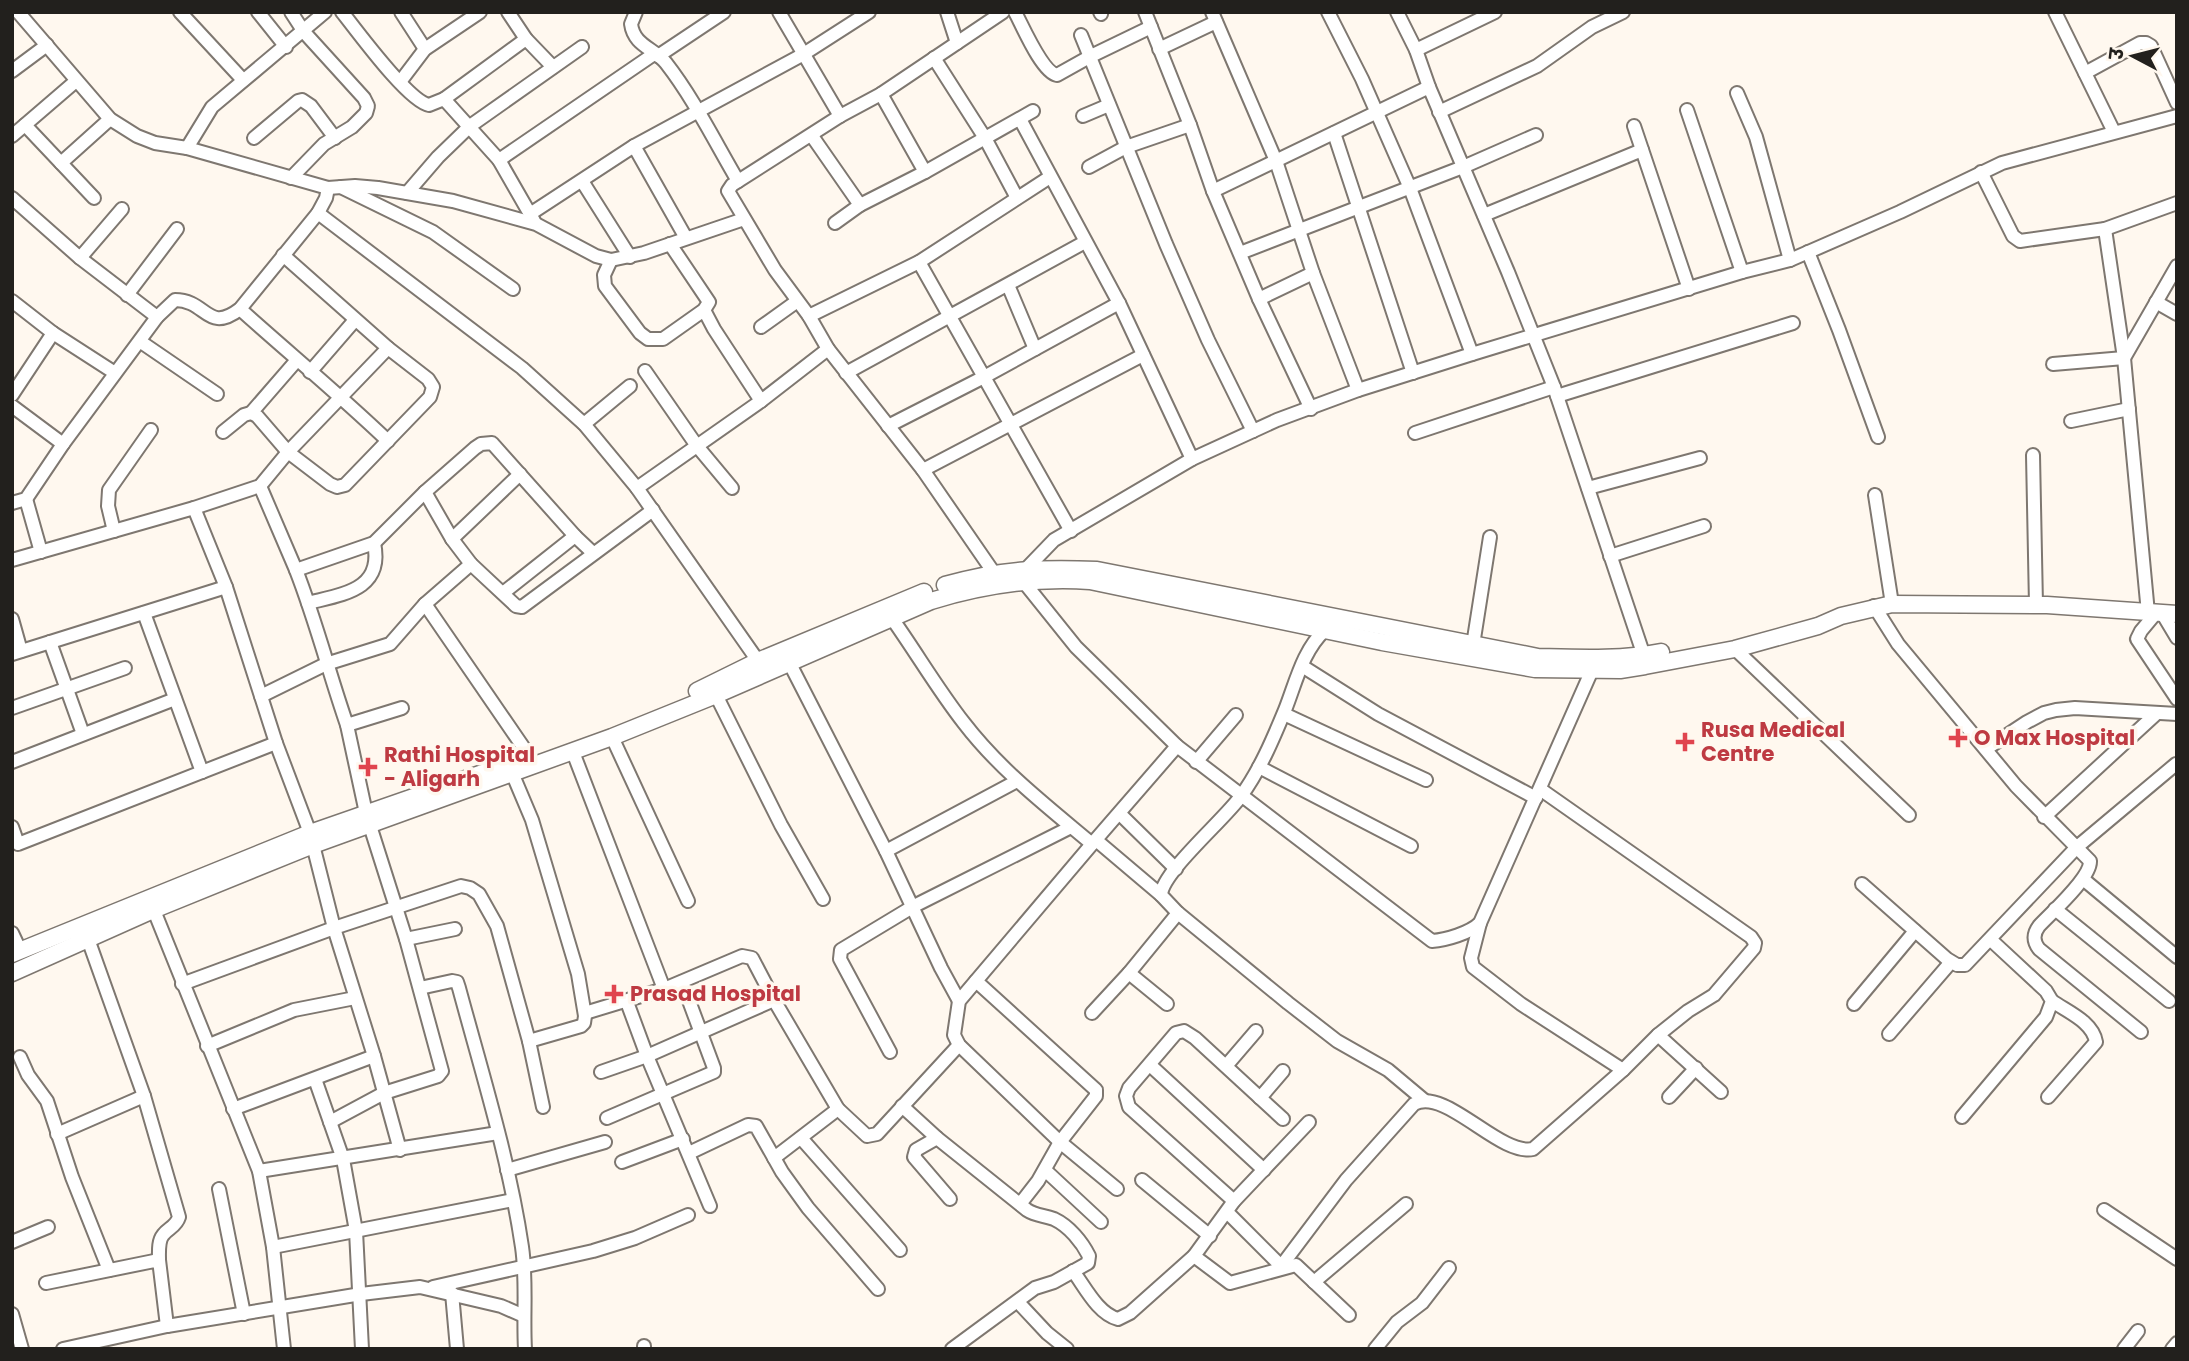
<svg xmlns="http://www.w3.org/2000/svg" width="2189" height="1361" viewBox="0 0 2189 1361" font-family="Poppins,'Noto Sans Devanagari',sans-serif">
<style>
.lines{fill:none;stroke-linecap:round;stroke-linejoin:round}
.street-casing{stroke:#7e7770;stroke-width:16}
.secondary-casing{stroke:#7e7770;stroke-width:19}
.street{stroke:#fff;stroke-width:12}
.secondary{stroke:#fff;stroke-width:16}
.health-dot{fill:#e0444e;stroke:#fff8ef;stroke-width:2.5}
.labels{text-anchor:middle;stroke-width:7;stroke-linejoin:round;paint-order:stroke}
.health-label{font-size:21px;font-weight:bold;fill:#be3a42;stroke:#fff8ef;text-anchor:start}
</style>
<rect width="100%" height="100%" fill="#fff8ef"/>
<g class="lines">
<!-- street casing -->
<g class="street-casing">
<g id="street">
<path d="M18,12L110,119L137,136L155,143L187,148L328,188L355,186L378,188L453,201L536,224L596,256L611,260L644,253L744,219"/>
<path d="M180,12L243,80"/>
<path d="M258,12L286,47"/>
<path d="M291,12L304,32L364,98L368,106L366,113L352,127L324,144L291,178"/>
<path d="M342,12C358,32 408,101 429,105L444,99L499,160L534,221"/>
<path d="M401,12L425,49"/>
<path d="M508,12L526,39L553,67"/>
<path d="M636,12L631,24C634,46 654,48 666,63C694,99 715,142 738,181"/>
<path d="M779,12L840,116"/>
<path d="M947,12L957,43"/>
<path d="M1015,12C1023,27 1042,72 1057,75L1091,56L1151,27"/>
<path d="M1100,12L1101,14"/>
<path d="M1145,12L1190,125L1213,191"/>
<path d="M1212,12L1276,161L1313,273L1259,299"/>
<path d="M1328,12L1362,79L1410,188L1472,354"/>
<path d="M1397,12L1416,50L1429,87L1508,272L1554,387L1644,656"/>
<path d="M2055,12L2114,132"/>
<path d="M1081,35L1166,244L1208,340L1253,431"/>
<path d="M1159,49L1216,22"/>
<path d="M1416,50L1495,12"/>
<path d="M658,56L724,12"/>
<path d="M934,58L985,138L1017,198"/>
<path d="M12,71L47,45"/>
<path d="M2085,73L2140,43H2146L2151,46L2177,103"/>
<path d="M400,82L425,49L480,12"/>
<path d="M1737,93L1756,137L1790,260"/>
<path d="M881,94L925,172"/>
<path d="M444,99L526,39"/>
<path d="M1687,110L1742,272"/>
<path d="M1439,112L1537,66L1592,27L1623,12"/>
<path d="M1083,116L1109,105"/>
<path d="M1020,119L1119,303L1192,459"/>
<path d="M25,125L94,198"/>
<path d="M1634,126L1689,289"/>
<path d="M1334,133L1413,373"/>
<path d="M12,136L76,81"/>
<path d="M812,136L860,205L925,172L1033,111"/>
<path d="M254,138L298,101L302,100L311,106L335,138"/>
<path d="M634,146L686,238"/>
<path d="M187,148L212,107L325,12"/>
<path d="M499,160L654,54"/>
<path d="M61,163L110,119"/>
<path d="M1089,167L1126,147L1190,125"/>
<path d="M1981,172L2013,236L2020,241L2105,229L2177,203"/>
<path d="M582,181L630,257"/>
<path d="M341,187L433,232L513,289"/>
<path d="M407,193L438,157L470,126L582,47"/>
<path d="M12,198L80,258L157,317"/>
<path d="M318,213L522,368L584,424L637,488L758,661"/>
<path d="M530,214L634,146L802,55L869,12"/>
<path d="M1484,215L1642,150"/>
<path d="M835,223L860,205"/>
<path d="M2105,229L2124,358L2148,613"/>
<path d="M1808,252L1839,330L1878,437"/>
<path d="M1240,253L1463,167L1536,135"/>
<path d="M80,258L122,209"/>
<path d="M611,260L604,275L605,286L640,333L648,339H663L704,310L709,302L670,244"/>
<path d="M919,262L1071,531"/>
<path d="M1313,273L1358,390"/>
<path d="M1008,285L1035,349"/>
<path d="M127,295L177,229"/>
<path d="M12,301L53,333L115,373"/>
<path d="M2156,302L2177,314"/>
<path d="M240,309C289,353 340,395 388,441"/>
<path d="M704,310L714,329L761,401"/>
<path d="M809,316L919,262L1050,177"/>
<path d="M761,327L796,302"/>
<path d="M141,342L217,394"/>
<path d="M2053,364L2124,358L2177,266"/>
<path d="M645,371L697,446L732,488"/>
<path d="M310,372L355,320"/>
<path d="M846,373L1085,242"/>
<path d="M12,395L53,333"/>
<path d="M1557,396L1793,323"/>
<path d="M12,406L63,444"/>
<path d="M1311,409L1259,299L1213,191L1429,87"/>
<path d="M251,413L297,360"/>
<path d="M2071,421L2129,409"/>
<path d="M584,424L630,386"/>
<path d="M888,426L984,377L1119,303"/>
<path d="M223,432L244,415L251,413L257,416L288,452L330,484L337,487L345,485L430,397L433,387L428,379L388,348"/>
<path d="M1415,433L1554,387"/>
<path d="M2033,455L2036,605"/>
<path d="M923,470L1143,355"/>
<path d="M260,486L296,570L374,543L425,492L475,448L481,444L492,443L575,536L593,553"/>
<path d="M637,488L761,401L828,349"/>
<path d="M1588,488L1700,458"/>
<path d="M1875,495L1892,604"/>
<path d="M26,499L41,552"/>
<path d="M12,503L26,499L63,444L157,317L175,300C207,300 207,334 240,309L318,213L326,198L328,188"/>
<path d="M114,531L108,506L109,490L151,430"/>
<path d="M452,539L520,474"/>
<path d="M1610,556L1704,526"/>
<path d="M12,560L194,508L260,486L288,452L388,348L283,255"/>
<path d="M471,564L516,606L522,607L653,510"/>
<path d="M1027,568L1054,540L1192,459L1277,420L1358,390L1472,354L1742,272L1790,260L1900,212L2002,163L2177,116"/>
<path d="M296,570C316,621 329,673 347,725L402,708"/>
<path d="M994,573L923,470L828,349L809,316L775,270L728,191L732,185L840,116L881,94L1003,12"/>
<path d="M1023,581L1076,647L1177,746L1432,941C1446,940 1470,933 1480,923L1592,670"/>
<path d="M503,593L575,536"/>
<path d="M308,603C343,594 384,590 374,543"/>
<path d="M425,604L530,757"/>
<path d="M1874,606L1898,644L2016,786L2090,861C2091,878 2051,913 2039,926C2033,934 2033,941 2039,949L2141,1032"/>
<path d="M144,613L202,772"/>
<path d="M2156,613L2141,631L2137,639L2177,699"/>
<path d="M2162,613L2177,638"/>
<path d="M891,617C916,652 938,690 964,723C1000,770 1048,807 1092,844L959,1001L954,1035L959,1045L1060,1142L1117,1189"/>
<path d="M12,619L21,651"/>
<path d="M1325,630C1303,650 1296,682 1285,710C1273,739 1260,770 1241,796C1226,818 1162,872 1161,895L1178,913L1288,1003L1337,1041L1388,1070L1425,1101"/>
<path d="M50,642L83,734"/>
<path d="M1473,645L1490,537"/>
<path d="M1735,649L1909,815"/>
<path d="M12,654L226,587"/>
<path d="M789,662L886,851L941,968L959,1001"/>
<path d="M1302,666L1378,714L1536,798"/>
<path d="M716,695L781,825L823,899"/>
<path d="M261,696L326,664L390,644L425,604L471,564L452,539L425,492"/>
<path d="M12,708L125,668"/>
<path d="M1284,714L1426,780"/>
<path d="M612,737L688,901"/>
<path d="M1986,749L2027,722L2044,713L2056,710L2075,708L2177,714"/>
<path d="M573,752L664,989"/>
<path d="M12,762L175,699"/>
<path d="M1196,762L1236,715"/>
<path d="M1259,767L1411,846"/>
<path d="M513,775L532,820L578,974L585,1016L584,1023L581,1026L529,1041"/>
<path d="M1120,814L1176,869"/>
<path d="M2044,817L2157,713"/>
<path d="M12,827L18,844L276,743"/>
<path d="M1096,840L1161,895"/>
<path d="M1092,844L1177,746"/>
<path d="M886,851L1017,781"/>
<path d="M2083,879L2177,957"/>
<path d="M1862,884L1947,959L1957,965H1965L2077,847L2176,764"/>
<path d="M151,903L259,1171L273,1247L284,1349"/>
<path d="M2055,909L2169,1001"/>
<path d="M1480,923L1471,958L1473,967L1521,1004L1623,1070"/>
<path d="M12,933L20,950"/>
<path d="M88,939L144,1096L179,1217C176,1227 168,1228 163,1235C158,1241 159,1252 159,1260"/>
<path d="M406,939L455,929"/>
<path d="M1129,973L1167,1004"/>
<path d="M976,981L1096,1090V1096L1060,1142L1038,1181L1020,1204"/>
<path d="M182,984L334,928L310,833L276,743L226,587L194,508"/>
<path d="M420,988L452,981L457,982L459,988C482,1073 509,1159 522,1247C527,1281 523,1315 525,1349"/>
<path d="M627,1002L647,1056L710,1206"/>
<path d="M1854,1004L1915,931"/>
<path d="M585,1013L664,989L742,956L752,958L774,1000L838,1109L774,1158"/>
<path d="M1092,1013L1129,973L1178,913"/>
<path d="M1889,1034L1951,962"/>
<path d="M1658,1035L1721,1092"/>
<path d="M207,1046L294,1010L355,998"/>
<path d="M890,1052L840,959L841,950L914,906L1071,827"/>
<path d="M374,1056L400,1150"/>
<path d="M20,1057L28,1075L47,1101L72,1177L109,1270"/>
<path d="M1150,1065L1264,1170"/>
<path d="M1226,1066L1256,1031"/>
<path d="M601,1072L647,1056L774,1000"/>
<path d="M315,1079L343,1159L356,1231L362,1349"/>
<path d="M1669,1097L1696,1068"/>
<path d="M2048,1097L2096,1042C2093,1022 2068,1012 2052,1001"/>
<path d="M1260,1098L1283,1071"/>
<path d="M902,1106L937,1138L1027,1210C1036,1216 1044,1215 1054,1219C1069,1226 1082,1242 1089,1256L1088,1263L1054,1282L1035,1288L952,1349"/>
<path d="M233,1109L374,1056L334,928L461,886L470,888L479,894L497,926L529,1041L543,1107"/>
<path d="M838,1109L867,1136L877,1134L959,1045"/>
<path d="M1962,1117L2046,1017L2052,1001L2046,991L1991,940"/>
<path d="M607,1118L714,1072V1068L682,982"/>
<path d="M330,1122L384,1093L438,1076L442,1071L406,939L366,813L347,725"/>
<path d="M1309,1122L1234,1201L1194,1256L1230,1283L1296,1265L1349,1315"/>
<path d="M57,1134L144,1096"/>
<path d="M801,1138L900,1250"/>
<path d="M937,1138L916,1150L914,1157L950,1199"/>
<path d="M689,1153L748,1125L756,1126L782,1172L808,1208L878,1289"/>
<path d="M622,1162L683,1139"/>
<path d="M507,1170L605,1142"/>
<path d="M1045,1170L1101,1222"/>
<path d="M259,1171L498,1133"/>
<path d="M1142,1180L1210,1236"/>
<path d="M219,1189L244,1314"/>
<path d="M1234,1201L1129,1107L1126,1096L1129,1088L1176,1033L1184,1031L1195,1038L1283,1119"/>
<path d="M2104,1210L2177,1259"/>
<path d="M1227,1212L1281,1266"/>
<path d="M12,1242L48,1227"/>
<path d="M273,1247L513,1200"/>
<path d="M1279,1269L1346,1180L1414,1104C1446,1087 1499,1156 1533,1149L1623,1070L1658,1035L1688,1011L1714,995L1754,948L1755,943L1751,937L1540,789"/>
<path d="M1073,1271C1085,1287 1098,1314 1118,1319L1130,1313L1194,1256"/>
<path d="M1314,1282L1406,1204"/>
<path d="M46,1283L159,1260L167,1326"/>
<path d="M433,1287L593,1251L635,1238L688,1215"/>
<path d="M452,1293L457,1349"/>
<path d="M1018,1302L1047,1333L1067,1349"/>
<path d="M12,1314L22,1349"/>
<path d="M644,1346V1349"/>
<path d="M63,1349L167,1326L361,1294L420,1287L501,1306L524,1316"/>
<path d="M1375,1349L1397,1322L1422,1303L1449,1268"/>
<path d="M2124,1349L2138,1331"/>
<path d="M2172,1349L2177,1343"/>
</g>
</g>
<!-- secondary casing -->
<g class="secondary-casing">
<g id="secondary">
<path d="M945,585C1001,569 1039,568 1097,570L1538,657C1579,658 1621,660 1661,652"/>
<path d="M697,691L758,661L924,592"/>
<path d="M12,954L310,833L523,759"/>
<path d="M12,973L153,910L313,845L612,737L716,695L931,601C983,585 1035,577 1090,581L1382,642L1535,669L1620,670L1645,666L1735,649L1818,626L1841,616L1892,604L2047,605L2177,614"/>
</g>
</g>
<!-- street -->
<use href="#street" class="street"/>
<!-- secondary -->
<use href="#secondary" class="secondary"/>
</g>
<!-- markers -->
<g class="health-dot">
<path d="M1954.5 727.5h7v7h7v7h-7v7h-7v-7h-7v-7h7z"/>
<path d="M1681.5 731.5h7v7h7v7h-7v7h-7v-7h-7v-7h7z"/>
<path d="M364.5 756.5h7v7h7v7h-7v7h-7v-7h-7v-7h7z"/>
<path d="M610.5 983.5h7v7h7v7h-7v7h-7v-7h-7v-7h7z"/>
</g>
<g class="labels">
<!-- health labels -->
<g class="health-label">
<text x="1701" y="737">Rusa Medical<tspan x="1701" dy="24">Centre</tspan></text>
<text x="1974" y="745">O Max Hospital</text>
<text x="384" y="762">Rathi Hospital<tspan x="384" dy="24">- Aligarh</tspan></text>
<text x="630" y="1001">Prasad Hospital</text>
</g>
</g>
<!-- border -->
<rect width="2189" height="1361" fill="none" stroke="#22201d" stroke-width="28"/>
<!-- north arrow -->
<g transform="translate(2133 56) rotate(277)" stroke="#fff8ef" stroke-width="5" paint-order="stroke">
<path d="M0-5L12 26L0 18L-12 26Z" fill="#22201d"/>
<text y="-10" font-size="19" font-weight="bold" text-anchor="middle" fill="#22201d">उ</text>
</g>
</svg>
